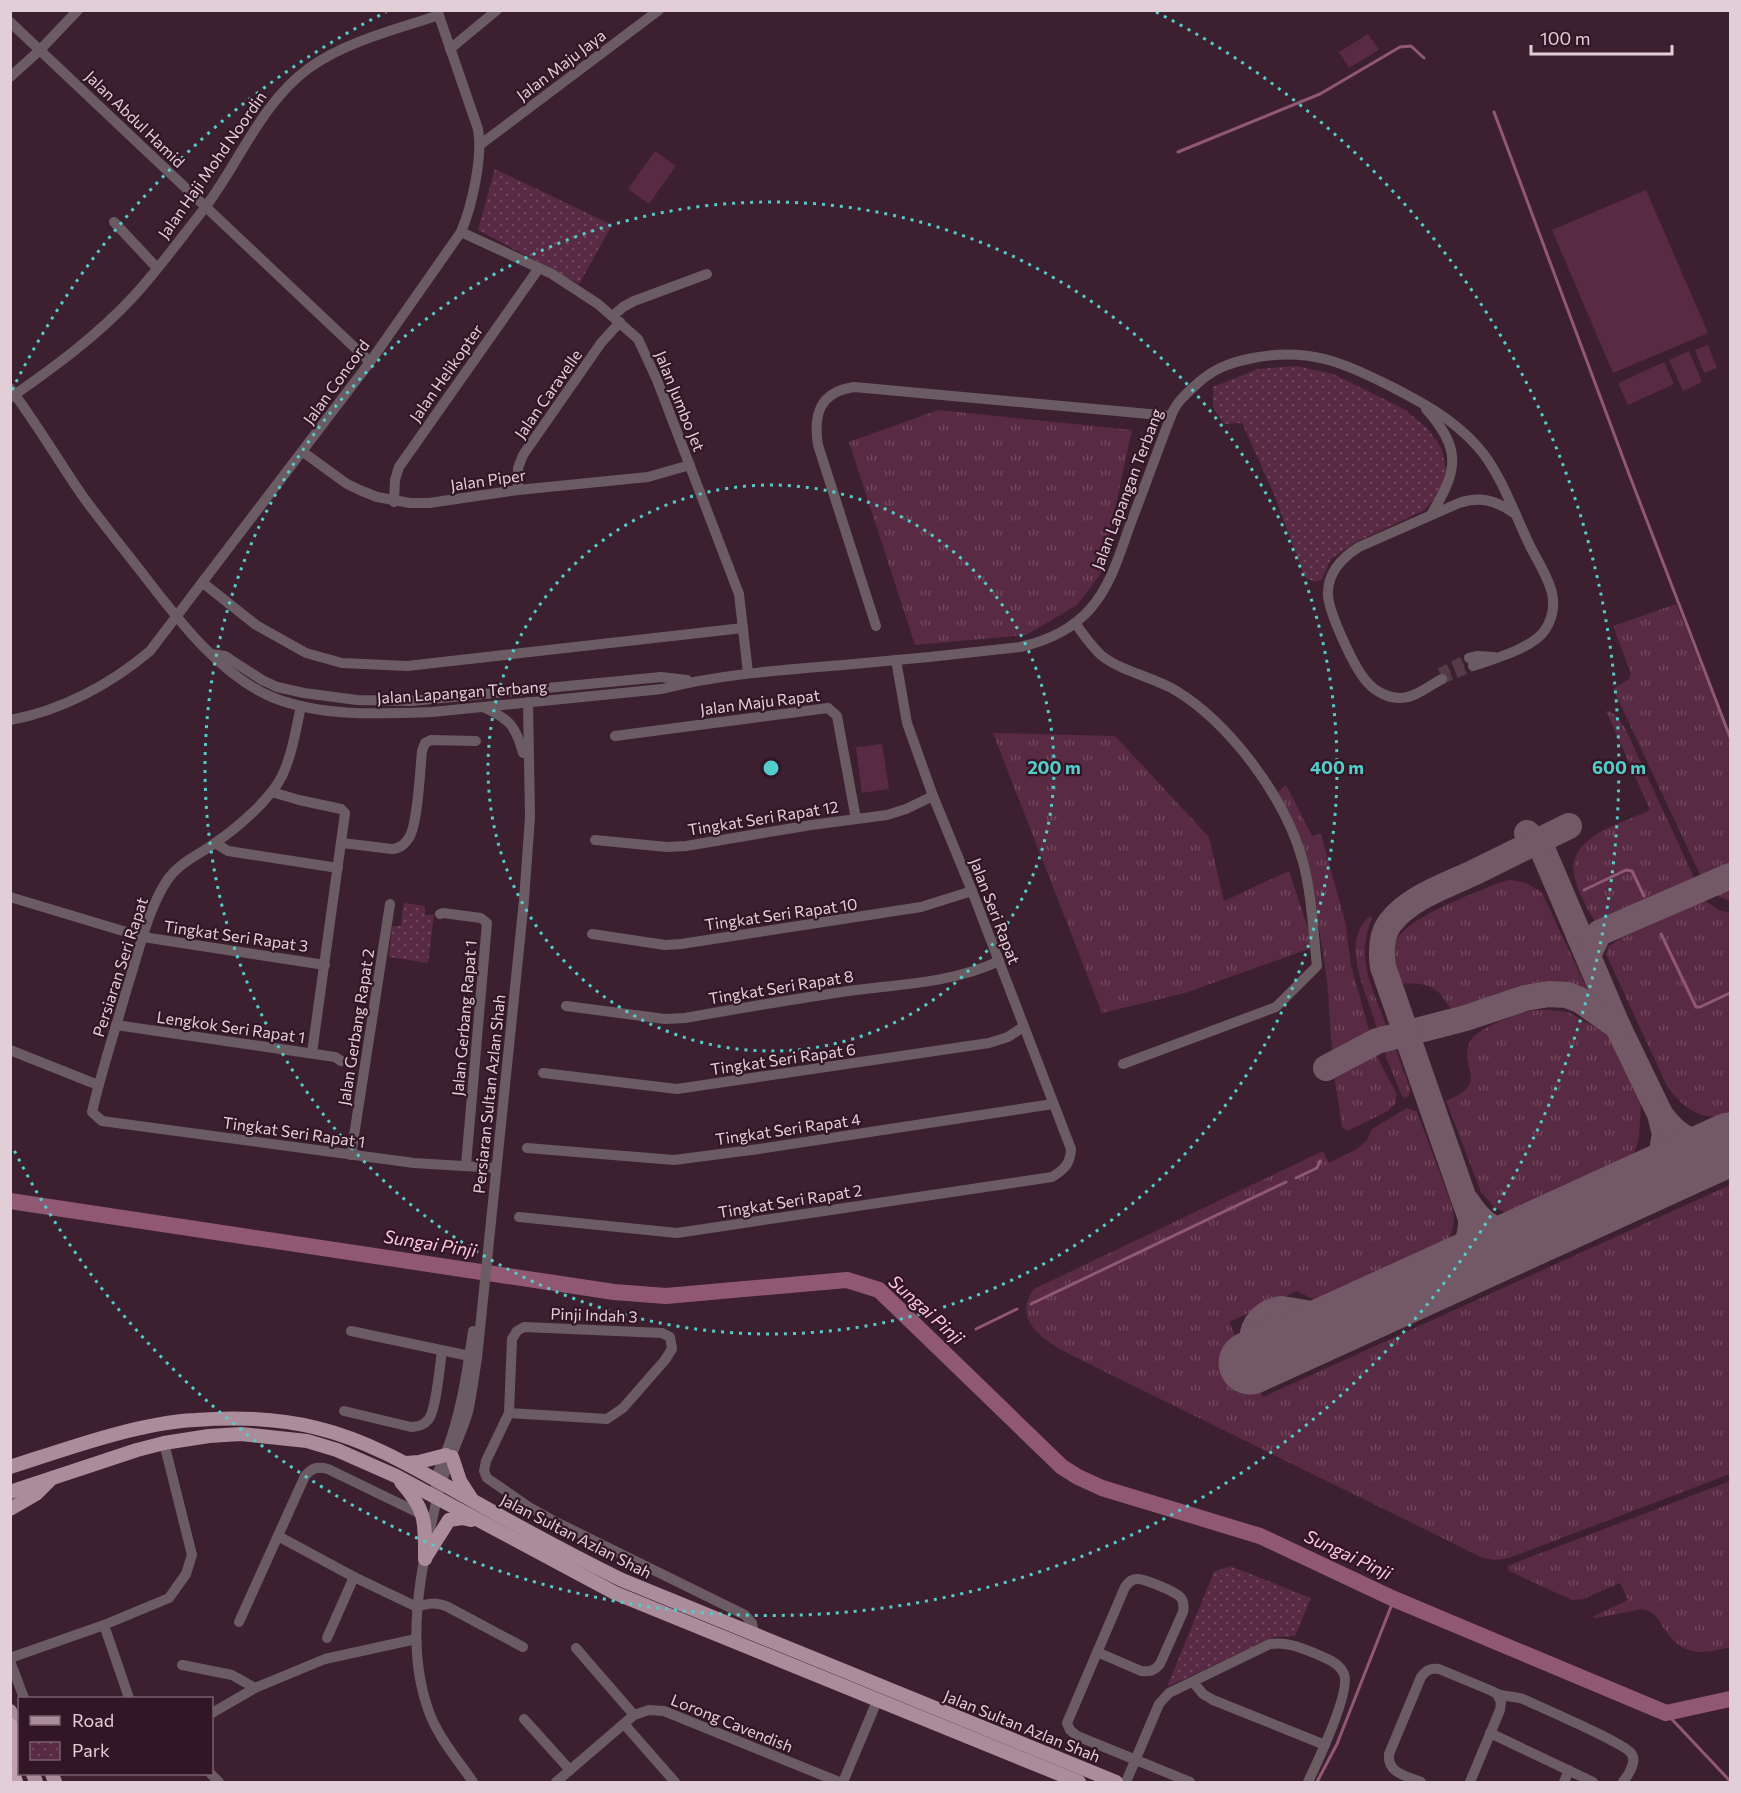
<svg xmlns="http://www.w3.org/2000/svg" width="1741" height="1793" viewBox="0 0 1741 1793" font-family="Commissioner,sans-serif">
<style>
.grass{fill:url(#grass-tufts)}
.park{fill:url(#park-dots)}
.pitch{fill:#592a43}
.lines{fill:none;stroke-linecap:round;stroke-linejoin:round}
.stream{stroke:#915874;stroke-width:3}
.river{stroke:#915874;stroke-width:16}
.taxiway{stroke:#735966;stroke-width:26}
.runway{stroke:#735966;stroke-width:63}
.minor-tunnel{stroke:#563a48;stroke-width:10;stroke-dasharray:10 5;stroke-linecap:butt}
.minor{stroke:#6b5c63;stroke-width:10}
.major{stroke:#ab8c9a;stroke-width:14}
.highway{stroke:#c49fb0;stroke-width:16}
.ring{fill:none;stroke:#53cdc9;stroke-width:3;stroke-dasharray:3 6}
.labels{text-anchor:middle;stroke-width:4.5;stroke-linejoin:round;paint-order:stroke}
.street-label{font-size:16px;fill:#e2ced7;stroke:#321625}
.water-label{font-size:18px;font-style:italic;fill:#fdc7e0;stroke:#321625}
.centre{fill:#53cdc9;stroke:#321625;stroke-width:3}
.ring-label{font-size:18px;text-anchor:middle;font-weight:bold;fill:#53cdc9;stroke:#321625;stroke-width:4.5;stroke-linejoin:round;paint-order:stroke}
</style>
<defs>
<pattern id="grass-tufts" width="24" height="20" patternUnits="userSpaceOnUse" patternTransform="scale(1.5)"><rect width="24" height="20" fill="#592a43"/><path d="M3 7l-1-3M5 7V3M7 7l1-3M15 17l-1-3M17 17v-4M19 17l1-3" fill="none" stroke="#71485d"/></pattern>
<pattern id="park-dots" width="8" height="8" patternUnits="userSpaceOnUse" patternTransform="scale(1.5)"><rect width="8" height="8" fill="#592a43"/><path d="M2 2h.1M6 6h.1" fill="none" stroke="#71485d" stroke-width="1.8" stroke-linecap="round"/></pattern>
</defs>
<rect width="100%" height="100%" fill="#3d202f"/>
<!-- grass -->
<g class="grass">
<path d="M938,410L1132,430L1101,573L1077,605L1026,635L915,645L849,442Z"/>
<path d="M1676,604L1730,739V871L1704,883L1613,689L1629,679L1631,674L1613,626Z"/>
<path d="M1606,711C1616,712 1621,722 1626,730L1697,884L1607,924L1595,922C1588,909 1579,894 1575,879C1564,836 1622,824 1650,810Z"/>
<path d="M993,733L1115,736L1209,837L1224,901L1289,871L1314,947L1185,993L1102,1013Z"/>
<path d="M1286,785L1312,836L1321,834L1345,921L1351,966L1370,1033L1368,1038L1333,1056C1329,1029 1330,1001 1326,974C1318,911 1304,851 1278,792Z"/>
<path d="M1509,880C1523,881 1532,885 1542,893L1589,993L1576,988L1535,985L1462,1015C1450,1011 1449,1006 1442,996C1433,984 1415,982 1401,984C1396,970 1389,954 1397,939C1410,916 1473,894 1498,883Z"/>
<path d="M1730,886V901L1713,894Z"/>
<path d="M1704,900L1719,910L1730,913V1113C1704,1125 1680,1106 1666,1084L1606,954L1609,946L1620,939Z"/>
<path d="M1370,916L1372,918C1355,959 1372,987 1386,1025L1380,1029L1377,1028C1368,995 1338,943 1370,916Z"/>
<path d="M1548,1010L1568,1012L1600,1030L1610,1038L1641,1102L1639,1138L1636,1149L1630,1158L1509,1214L1494,1207L1481,1192L1446,1101C1493,1083 1456,1065 1471,1040C1477,1029 1517,1013 1529,1011C1535,1010 1542,1010 1548,1010Z"/>
<path d="M1392,1040L1410,1088L1409,1096L1405,1098L1402,1096L1386,1057L1385,1044Z"/>
<path d="M1373,1049L1396,1093V1103L1388,1111L1347,1131L1342,1127L1334,1074L1349,1062Z"/>
<path d="M1407,1108L1417,1112L1451,1203C1456,1219 1454,1229 1447,1244L1315,1300L1297,1291L1229,1322L1263,1397L1730,1185V1474L1509,1558L1495,1560L1483,1558L1075,1357C1050,1344 1009,1322 1034,1289L1323,1151L1329,1163L1357,1149L1367,1140L1372,1129Z"/>
<path d="M1730,1481V1647C1704,1654 1683,1657 1666,1631C1658,1621 1657,1612 1643,1609L1596,1618L1592,1617L1628,1600L1620,1583L1583,1599L1572,1600L1509,1571L1507,1566Z"/>
</g>
<!-- park -->
<g class="park">
<path d="M495,169L612,225L579,284L478,230Z"/>
<path d="M1297,366L1333,374L1404,409L1428,429L1442,449L1446,470L1439,494L1423,511L1354,543L1331,559L1322,579L1315,582L1305,578L1274,494L1242,423L1224,424L1213,407V387L1258,369Z"/>
<path d="M404,903L425,906V915H434L428,963L389,957L392,926H401Z"/>
<path d="M1230,1566L1311,1598L1295,1636L1274,1637L1167,1687L1214,1572Z"/>
</g>
<!-- pitch -->
<g class="pitch">
<path d="M1368,34L1379,50L1349,68L1339,52Z"/>
<path d="M655,151L676,166L649,204L628,189Z"/>
<path d="M1646,190L1708,333L1613,373L1552,230Z"/>
<path d="M1708,345L1717,368L1704,373L1695,350Z"/>
<path d="M1689,351L1702,382L1683,391L1669,360Z"/>
<path d="M1664,362L1674,384L1628,405L1618,383Z"/>
<path d="M882,744L889,789L862,793L856,747Z"/>
</g>
<g class="lines">
<!-- stream -->
<g class="stream">
<path d="M1494,112L1629,474L1730,737"/>
<path d="M1178,152L1320,94L1400,47L1411,46L1424,58"/>
<path d="M1584,890L1626,870L1632,871L1644,896"/>
<path d="M1661,934L1696,1007H1700L1730,993"/>
<path d="M1296,1178L1317,1168L1320,1161"/>
<path d="M1031,1304L1286,1182"/>
<path d="M976,1329L1017,1309"/>
<path d="M1666,1713L1730,1781"/>
<path d="M1317,1782L1337,1744L1394,1599"/>
</g>
<!-- river -->
<path class="river" d="M10,1201L614,1292L666,1296L847,1280L879,1290L1062,1467L1078,1477L1102,1488L1260,1536L1394,1599L1666,1713L1730,1699"/>
<!-- taxiway -->
<g class="taxiway">
<path d="M1527,833L1541,846L1618,1027L1660,1114L1665,1134L1661,1156L1654,1167L1637,1186"/>
<path d="M1588,955L1599,933L1730,876"/>
<path d="M1326,1068L1377,1041L1466,1018L1525,998L1549,994L1567,995L1580,1000L1618,1027"/>
<path d="M1660,1114C1680,1142 1697,1147 1730,1140"/>
<path d="M1467,1202C1489,1237 1511,1237 1547,1227"/>
<path d="M1440,1276C1459,1261 1472,1244 1471,1219L1383,967C1381,953 1381,935 1390,923C1409,898 1445,886 1473,873C1505,857 1536,842 1569,826"/>
<path d="M1282,1309L1318,1315L1368,1310C1352,1319 1336,1329 1321,1340C1311,1347 1302,1357 1292,1363C1287,1365 1283,1366 1278,1366C1243,1364 1243,1314 1282,1309Z"/>
</g>
<!-- runway -->
<path class="runway" d="M1250,1363L1730,1144"/>
<!-- minor-tunnel -->
<g class="minor-tunnel">
<path d="M1440,673L1469,658"/>
<path d="M1442,679L1473,666"/>
</g>
<!-- minor -->
<g class="minor">
<path d="M10,22L370,362"/>
<path d="M450,49L497,10"/>
<path d="M10,77L40,50L78,10"/>
<path d="M481,144L659,10"/>
<path d="M114,222L157,268"/>
<path d="M461,232L552,274L598,304L638,339L657,380L739,594L748,673"/>
<path d="M613,316L623,307L634,301L707,274"/>
<path d="M10,388C37,424 59,462 84,498C104,525 125,551 146,578C179,621 222,677 274,698C324,717 380,714 432,712L662,689C721,674 782,670 843,665C902,660 961,654 1020,647C1047,641 1073,629 1091,608C1111,585 1120,553 1130,525C1144,489 1157,452 1171,416C1176,402 1188,392 1199,382C1215,368 1232,362 1253,358C1308,347 1343,362 1392,387C1423,403 1453,419 1477,446C1500,471 1515,515 1530,546C1544,574 1565,599 1545,630C1533,648 1494,659 1473,666"/>
<path d="M10,398C53,368 97,336 133,297C158,270 181,238 204,209C239,163 261,103 309,68C347,41 395,30 439,15"/>
<path d="M1426,409C1462,449 1458,470 1432,513"/>
<path d="M303,452L347,484L362,491L377,497L410,503H429L518,490L648,477L690,465"/>
<path d="M518,490V468L523,455L601,343L620,322"/>
<path d="M394,502L395,480L399,467L539,268"/>
<path d="M203,583L256,625L306,653L342,663L407,666L743,628"/>
<path d="M1075,623C1083,634 1091,646 1101,655C1120,671 1153,677 1175,690C1231,724 1286,799 1303,862C1312,896 1313,931 1317,966L1276,1007L1123,1064"/>
<path d="M876,626L818,445C813,414 820,392 854,387L1171,416"/>
<path d="M212,654L225,656L262,680L277,687L304,693L357,700L411,701L661,677L687,680"/>
<path d="M1469,658L1478,656L1494,657"/>
<path d="M1442,679C1429,686 1415,698 1400,698C1388,698 1376,692 1368,683C1355,670 1326,608 1328,591C1329,571 1343,557 1359,547L1459,503C1480,496 1495,500 1514,513"/>
<path d="M301,706C296,729 292,755 282,776C270,800 237,828 215,843C199,855 180,862 168,879C148,908 139,951 128,985C116,1027 102,1069 92,1112L102,1121L414,1163L496,1168"/>
<path d="M485,708C510,719 516,727 523,753"/>
<path d="M10,720C61,711 111,684 150,651L370,362L461,232C472,206 483,157 478,129L437,10"/>
<path d="M615,736L828,708L837,716L856,819"/>
<path d="M272,792L299,800L341,809L345,813L312,1053"/>
<path d="M595,840L667,847L686,846L811,825L887,815L906,809L933,796"/>
<path d="M215,843L228,851L338,868"/>
<path d="M342,843L392,849C401,849 406,843 410,836C418,820 420,771 422,751L425,743L431,740L476,741"/>
<path d="M10,897L143,937L325,965"/>
<path d="M440,914L443,913L481,918L487,923L466,1165"/>
<path d="M592,934L665,945L681,944L921,907L972,891"/>
<path d="M566,1006L665,1019L685,1018C742,1008 799,998 856,990C904,984 955,982 999,961"/>
<path d="M116,1025L335,1057L341,1061"/>
<path d="M10,1050L98,1085"/>
<path d="M543,1073L677,1089L989,1043L1008,1037L1023,1027"/>
<path d="M527,1148L674,1160L759,1149L1053,1104"/>
<path d="M351,1155L390,904"/>
<path d="M519,1217L677,1233L1052,1177C1065,1169 1070,1164 1071,1149L972,891L933,796L907,723L896,660"/>
<path d="M351,1331L474,1357"/>
<path d="M344,1411L411,1427C418,1426 423,1426 428,1420C436,1412 440,1364 442,1351"/>
<path d="M509,1413L607,1419L623,1408L665,1360L672,1349L670,1337L662,1333L524,1327L517,1331L512,1339L509,1413L486,1461L484,1471L487,1478L529,1507L556,1522L745,1615L752,1623L754,1634"/>
<path d="M436,1487C435,1475 441,1466 445,1455C461,1415 467,1373 473,1331"/>
<path d="M278,1536L354,1577L417,1607C429,1603 436,1602 448,1607L523,1647"/>
<path d="M239,1622L305,1476C312,1468 317,1466 328,1469L423,1515"/>
<path d="M104,1625L129,1698"/>
<path d="M327,1638L354,1577"/>
<path d="M576,1648L634,1715"/>
<path d="M1097,1652L1141,1671C1150,1672 1154,1671 1160,1664L1183,1612C1184,1607 1184,1602 1181,1598C1177,1592 1143,1578 1137,1579C1131,1579 1128,1583 1125,1587L1067,1723L1070,1730L1077,1736L1190,1782"/>
<path d="M10,1658L104,1625L169,1598L186,1574L192,1555L164,1443"/>
<path d="M10,1661L24,1698"/>
<path d="M182,1665L232,1675L255,1688"/>
<path d="M1193,1682L1203,1694L1213,1700L1325,1745"/>
<path d="M212,1713L255,1688L325,1659L416,1639"/>
<path d="M524,1719L570,1770"/>
<path d="M624,1724L675,1782"/>
<path d="M1490,1733L1593,1782"/>
<path d="M211,1774L219,1782"/>
<path d="M473,1782C457,1759 437,1736 428,1709C404,1641 422,1566 437,1498C444,1469 459,1441 468,1412C472,1394 474,1376 477,1358L524,900L530,817L528,702"/>
<path d="M556,1782L634,1715L649,1710L664,1711L839,1782"/>
<path d="M843,1782L877,1701"/>
<path d="M1126,1782L1159,1704L1169,1693L1270,1644C1287,1642 1299,1647 1314,1653C1325,1658 1339,1662 1344,1674C1351,1692 1317,1763 1308,1782"/>
<path d="M1421,1782C1406,1776 1387,1773 1389,1754L1421,1677C1426,1670 1430,1668 1439,1669L1492,1691C1501,1698 1512,1695 1523,1699C1540,1707 1622,1742 1631,1753C1638,1762 1628,1775 1623,1782"/>
<path d="M1470,1782L1500,1710L1501,1702L1498,1696"/>
<path d="M1564,1782L1569,1770"/>
</g>
<!-- major -->
<g class="major">
<path d="M452,1457L460,1481L471,1498"/>
<path d="M406,1463L419,1462L446,1455"/>
<path d="M10,1467C66,1449 137,1423 195,1420C235,1417 278,1418 317,1428C375,1442 426,1475 477,1503C525,1530 573,1556 622,1580L1116,1782"/>
<path d="M401,1482C427,1511 425,1522 425,1559"/>
<path d="M10,1492L137,1450L164,1443L209,1436L241,1434L307,1441L337,1450L396,1476L615,1593L1079,1782"/>
<path d="M10,1509L36,1494L50,1480"/>
<path d="M425,1558L449,1520L462,1518L471,1520"/>
<path d="M10,1711L20,1731"/>
<path d="M33,1774L36,1782"/>
<path d="M52,1774L55,1782"/>
</g>
<!-- highway -->
<g class="highway">
<path d="M10,1726L20,1758"/>
<path d="M10,1768L15,1782"/>
</g>
</g>
<!-- distance rings -->
<g class="ring">
<circle cx="771" cy="768" r="283"/>
<circle cx="771" cy="768" r="566"/>
<path d="M12 390A848 848 0 0 1 386 12M1156 12A848 848 0 1 1 12 1146"/>
</g>
<g class="labels">
<!-- street labels -->
<g class="street-label">
<text transform="translate(561 65) rotate(-37)" y="6">Jalan Maju Jaya</text>
<text transform="translate(135 119) rotate(44)" y="6">Jalan Abdul Hamid</text>
<text transform="translate(212 165) rotate(-55)" y="6">Jalan Haji Mohd Noordin</text>
<text transform="translate(446 373) rotate(-55)" y="6">Jalan Helikopter</text>
<text transform="translate(336 382) rotate(-54)" y="6">Jalan Concord</text>
<text transform="translate(548 394) rotate(-55)" y="6">Jalan Caravelle</text>
<text transform="translate(680 401) rotate(68)" y="6">Jalan Jumbo Jet</text>
<text transform="translate(488 480) rotate(-8)" y="6">Jalan Piper</text>
<text transform="translate(1127 489) rotate(-69)" y="6">Jalan Lapangan Terbang</text>
<text transform="translate(462 692) rotate(-4)" y="6">Jalan Lapangan Terbang</text>
<text transform="translate(760 702) rotate(-7)" y="6">Jalan Maju Rapat</text>
<text transform="translate(763 818) rotate(-9)" y="6">Tingkat Seri Rapat 12</text>
<text transform="translate(995 911) rotate(69)" y="6">Jalan Seri Rapat</text>
<text transform="translate(781 914) rotate(-8)" y="6">Tingkat Seri Rapat 10</text>
<text transform="translate(236 936) rotate(8)" y="6">Tingkat Seri Rapat 3</text>
<text transform="translate(120 967) rotate(-72)" y="6">Persiaran Seri Rapat</text>
<text transform="translate(781 987) rotate(-9)" y="6">Tingkat Seri Rapat 8</text>
<text transform="translate(464 1018) rotate(-85)" y="6">Jalan Gerbang Rapat 1</text>
<text transform="translate(231 1027) rotate(8)" y="6">Lengkok Seri Rapat 1</text>
<text transform="translate(356 1027) rotate(-81)" y="6">Jalan Gerbang Rapat 2</text>
<text transform="translate(783 1059) rotate(-8)" y="6">Tingkat Seri Rapat 6</text>
<text transform="translate(489 1094) rotate(-84)" y="6">Persiaran Sultan Azlan Shah</text>
<text transform="translate(788 1129) rotate(-8)" y="6">Tingkat Seri Rapat 4</text>
<text transform="translate(294 1132) rotate(8)" y="6">Tingkat Seri Rapat 1</text>
<text transform="translate(790 1201) rotate(-9)" y="6">Tingkat Seri Rapat 2</text>
<text transform="translate(594 1315) rotate(2)" y="6">Pinji Indah 3</text>
<text transform="translate(576 1536) rotate(27)" y="6">Jalan Sultan Azlan Shah</text>
<text transform="translate(732 1723) rotate(22)" y="6">Lorong Cavendish</text>
<text transform="translate(1022 1726) rotate(22)" y="6">Jalan Sultan Azlan Shah</text>
</g>
<!-- water labels -->
<g class="water-label">
<text transform="translate(430 1244) rotate(9)" y="6">Sungai Pinji</text>
<text transform="translate(926 1310) rotate(42)" y="6">Sungai Pinji</text>
<text transform="translate(1348 1555) rotate(25)" y="6">Sungai Pinji</text>
</g>
</g>
<circle cx="771" cy="768" r="9" class="centre"/>
<g class="ring-label">
<text x="1054" y="774">200 m</text>
<text x="1337" y="774">400 m</text>
<text x="1619" y="774">600 m</text>
</g>
<!-- border -->
<rect width="1741" height="1793" fill="none" stroke="#e2ced7" stroke-width="24"/>
<!-- legend -->
<rect x="18" y="1697" width="195" height="78" fill="#321625" stroke="#78606c" stroke-width="1.5"/>
<rect x="30" y="1716" width="30" height="9" fill="#ab8c9a" stroke="#78606c" stroke-width="1.5"/>
<text x="72" y="1727" font-size="18" fill="#e2ced7">Road</text>
<rect x="30" y="1742" width="30" height="18" fill="url(#park-dots)" stroke="#78606c" stroke-width="1.5"/>
<text x="72" y="1757" font-size="18" fill="#e2ced7">Park</text>
<!-- scale -->
<path d="M1531 45v9h141v-9" fill="none" stroke="#e2ced7" stroke-width="3"/>
<text x="1540" y="45" font-size="18" fill="#e2ced7" stroke="#321625" stroke-width="4.5" paint-order="stroke">100 m</text>
</svg>
